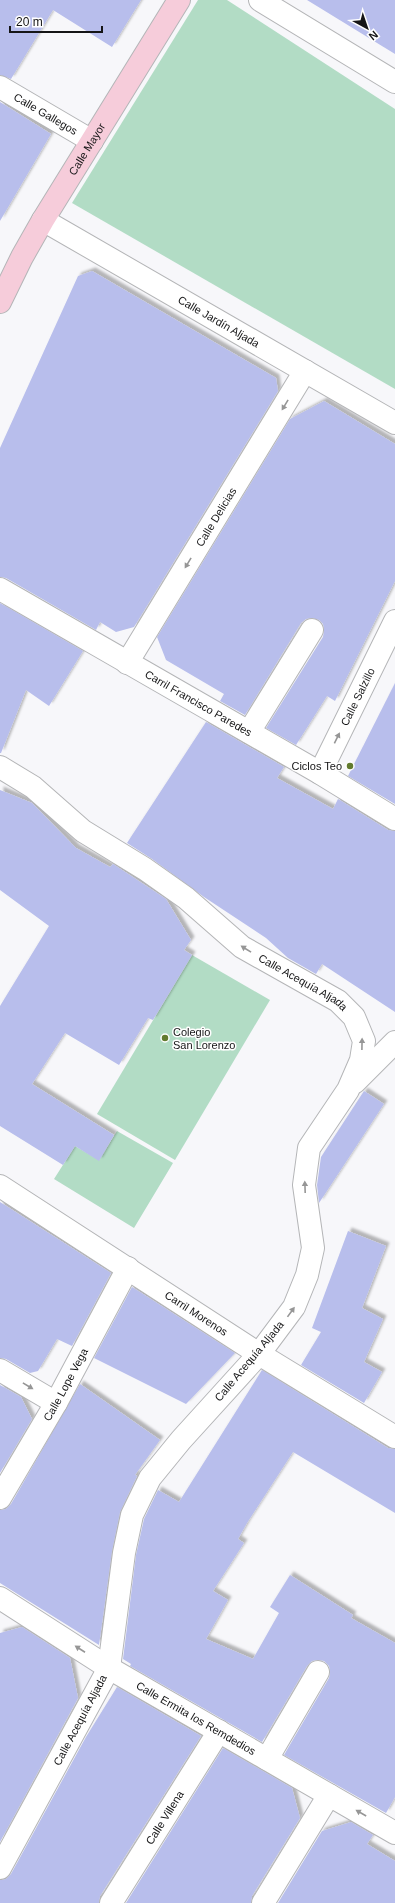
<svg xmlns="http://www.w3.org/2000/svg" width="395" height="1903" viewBox="0 0 395 1903" font-family="Helvetica,sans-serif">
<style>
.green{fill:#b2dcc5}
.building{fill:#b8beec;filter:url(#shadow)}
.lines{fill:none;stroke-linecap:round;stroke-linejoin:round}
.minor-casing{stroke:#b4b5b7;stroke-width:24}
.secondary-casing{stroke:#b4b5b7;stroke-width:24}
.minor{stroke:#fff;stroke-width:22}
.secondary{stroke:#f6ccda;stroke-width:22}
.oneway{fill:#969696}
.poi-dot{fill:#627b2f;stroke:#fff;stroke-width:1.5}
.labels{text-anchor:middle;stroke-width:3;stroke-linejoin:round;paint-order:stroke}
.street-label{font-size:11px;fill:#151516;stroke:#fff}
.poi-label{font-size:11px;fill:#151516;stroke:#fff;text-anchor:end}
</style>
<defs>
<filter id="shadow"><feDropShadow dx="3.5" dy="-3.5" stdDeviation="1" flood-color="#0004"/></filter>
</defs>
<rect width="100%" height="100%" fill="#f7f7fa"/>
<!-- green -->
<g class="green">
<path d="M198,0H227L395,109V389L72,203Z"/>
<path d="M192,955L270,1000L175,1160L97,1114Z"/>
<path d="M117,1131L173,1163L134,1228L54,1179L75,1146L99,1160Z"/>
</g>
<!-- building -->
<g class="building">
<path d="M0,0H141L112,47L53,10L11,79L0,75Z"/>
<path d="M307,0H395V54Z"/>
<path d="M0,102L51,134L0,221Z"/>
<path d="M92,271L276,378L278,391L134,627L116,632L100,622L96,630L6,578L0,577V448L78,276Z"/>
<path d="M324,401L395,444V581L335,701L327,696L296,745L266,728L323,637L324,630L323,624L319,620L312,618L306,619L301,623L245,715L220,701L224,694L166,660L157,637L290,419Z"/>
<path d="M0,603L83,651L49,706L26,690L1,753H0Z"/>
<path d="M395,683V804L348,776Z"/>
<path d="M206,722L284,767L277,778L333,809L338,799L388,830L395,831V1012L322,964L316,974L288,958L266,938L204,897L152,859L127,843Z"/>
<path d="M0,790L32,803L76,848L110,867L113,864L166,899L191,940L184,950L192,955L153,1020L148,1018L119,1065L65,1033L32,1084L114,1135L99,1161L75,1146L63,1165L0,1126V1006L49,926L0,890Z"/>
<path d="M364,1091L384,1104L319,1203L317,1185L321,1157Z"/>
<path d="M0,1202L111,1273L72,1346L57,1339L38,1371L30,1373L6,1359L0,1358Z"/>
<path d="M348,1231L386,1246L362,1308L383,1319L364,1362L382,1372L364,1403L301,1365L321,1332L312,1328Z"/>
<path d="M132,1287L235,1353L186,1404L94,1358Z"/>
<path d="M262,1370L388,1448L395,1449V1513L293,1452L247,1523L238,1539L244,1543L213,1591L228,1600L206,1639L253,1659L279,1613L270,1607L290,1575L353,1615L351,1618L395,1643V1797L386,1813L284,1755L329,1678L330,1672L329,1666L324,1661L318,1660L312,1661L307,1666L262,1742L130,1666L131,1664L123,1659L136,1555L144,1519L158,1490L179,1502Z"/>
<path d="M80,1384L160,1440L135,1475L137,1476L120,1512L112,1551L99,1645L0,1583V1510L6,1509L11,1504Z"/>
<path d="M0,1385L21,1397L32,1419L0,1473Z"/>
<path d="M22,1627L70,1658L78,1698L0,1842V1633Z"/>
<path d="M117,1687L201,1736L100,1896L99,1903H0V1880L6,1879L11,1874L86,1737Z"/>
<path d="M223,1748L292,1788L300,1818L252,1896L251,1903H126Z"/>
<path d="M351,1822L373,1835L367,1844L395,1861V1903H278L322,1831Z"/>
</g>
<g class="lines">
<!-- minor casing -->
<g class="minor-casing">
<g id="minor">
<path d="M260,0L395,82"/>
<path id="s1" d="M0,87L92,141"/>
<path id="s2" d="M43,220L395,423"/>
<path id="s3" d="M0,589L320,773L395,819"/>
<path id="s4" d="M127,663L305,371"/>
<path d="M249,732L312,630"/>
<path id="s5" d="M0,767L33,787L83,831L145,869L186,898L242,947L338,1001L354,1017L364,1041L361,1060L348,1090L309,1148L304,1185L313,1248L307,1275L294,1307L259,1354L181,1440L150,1478L132,1515L124,1553L109,1668L0,1868"/>
<path id="s6" d="M320,773L395,621"/>
<path d="M355,1082L395,1042"/>
<path id="s7" d="M0,1186L259,1354L395,1437"/>
<path d="M0,1370L56,1403"/>
<path id="s8" d="M0,1498L56,1403L128,1268"/>
<path id="s9" d="M0,1598L109,1668L395,1833"/>
<path d="M267,1759L318,1672"/>
<path id="s10" d="M111,1903L219,1731"/>
<path d="M263,1903L329,1795"/>
</g>
</g>
<!-- secondary casing -->
<g class="secondary-casing">
<g id="secondary">
<path id="s11" d="M0,302L22,257L43,220L179,0"/>
</g>
</g>
<!-- minor -->
<use href="#minor" class="minor"/>
<!-- secondary -->
<use href="#secondary" class="secondary"/>
</g>
<!-- one-way arrows -->
<defs><path id="oneway-solid" d="M-6-.8H1V-3.2L6.5 0L1 3.2V.8H-6Z"/></defs>
<g class="oneway">
<use href="#oneway-solid" transform="translate(285 405) rotate(121)"/>
<use href="#oneway-solid" transform="translate(188 563) rotate(121)"/>
<use href="#oneway-solid" transform="translate(337 738) rotate(-64)"/>
<use href="#oneway-solid" transform="translate(246 949) rotate(-148)"/>
<use href="#oneway-solid" transform="translate(362 1044) rotate(-89)"/>
<use href="#oneway-solid" transform="translate(305 1187) rotate(-92)"/>
<use href="#oneway-solid" transform="translate(291 1312) rotate(-54)"/>
<use href="#oneway-solid" transform="translate(28 1386) rotate(31)"/>
<use href="#oneway-solid" transform="translate(80 1649) rotate(-147)"/>
<use href="#oneway-solid" transform="translate(361 1813) rotate(-150)"/>
</g>
<!-- markers -->
<g class="poi-dot">
<circle cx="350" cy="766" r="4"/>
<circle cx="165" cy="1038" r="4"/>
</g>
<g class="labels">
<!-- street labels -->
<g class="street-label">
<text dy="4" stroke="none"><textPath href="#s1" startOffset="53">Calle Gallegos</textPath></text>
<text dy="4" stroke="none"><textPath href="#s11" startOffset="176">Calle Mayor</textPath></text>
<text dy="4" stroke="none"><textPath href="#s2" startOffset="203">Calle Jardín Aljada</textPath></text>
<text dy="4" stroke="none"><textPath href="#s4" startOffset="171">Calle Delicias</textPath></text>
<text dy="4" stroke="none"><textPath href="#s6" startOffset="85">Calle Salzillo</textPath></text>
<text dy="4" stroke="none"><textPath href="#s3" startOffset="229">Carril Francisco Paredes</textPath></text>
<text dy="4" stroke="none"><textPath href="#s5" startOffset="373">Calle Acequía Aljada</textPath></text>
<text dy="4" stroke="none"><textPath href="#s7" startOffset="234">Carril Morenos</textPath></text>
<text transform="translate(249 1361) rotate(-50)" y="4">Calle Acequía Aljada</text>
<text dy="4" stroke="none"><textPath href="#s8" startOffset="131">Calle Lope Vega</textPath></text>
<text dy="4" stroke="none"><textPath href="#s9" startOffset="230">Calle Ermita los Remdedios</textPath></text>
<text transform="translate(80 1720) rotate(-62)" y="4">Calle Acequía Aljada</text>
<text dy="4" stroke="none"><textPath href="#s10" startOffset="101">Calle Villena</textPath></text>
</g>
<!-- poi labels -->
<g class="poi-label">
<text x="342" y="770">Ciclos Teo</text>
<text x="173" y="1036" text-anchor="start">Colegio<tspan x="173" dy="13">San Lorenzo</tspan></text>
</g>
</g>
<!-- north arrow -->
<g transform="translate(367 28) rotate(140)" stroke="#ffffff" stroke-width="3" paint-order="stroke">
<path d="M0-3L7 15L0 10L-7 15Z" fill="#151516"/>
<text y="-6" font-size="11" font-weight="bold" text-anchor="middle" fill="#151516">N</text>
</g>
<!-- scale -->
<path d="M10 26v6h92v-6" fill="none" stroke="#151516" stroke-width="2"/>
<text x="16" y="26" font-size="12" fill="#151516" stroke="#ffffff" stroke-width="3" paint-order="stroke">20 m</text>
</svg>
